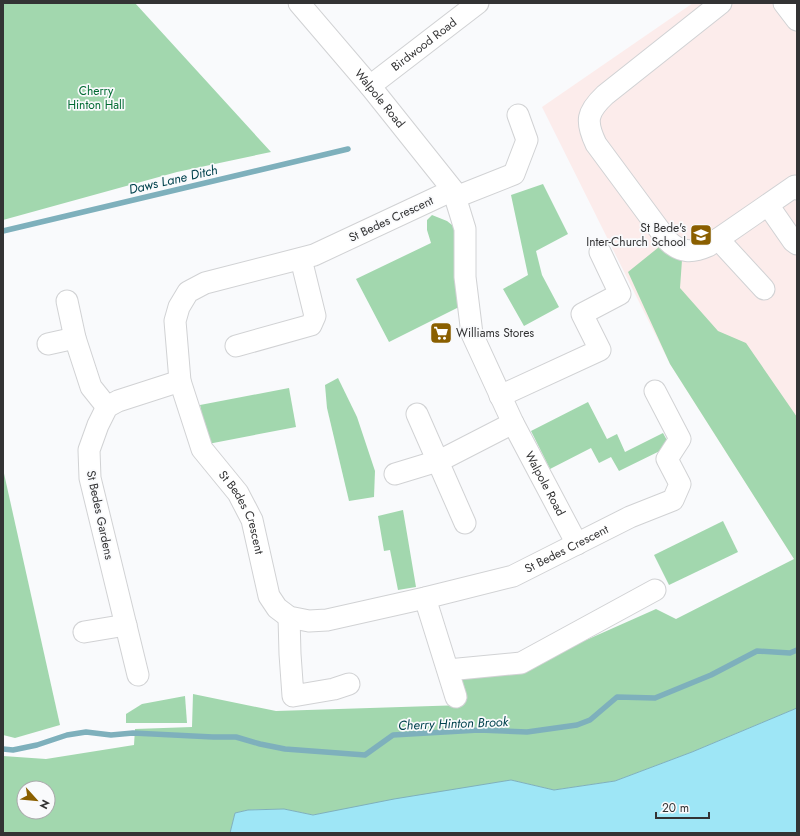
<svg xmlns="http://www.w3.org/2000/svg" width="800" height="836" viewBox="0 0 800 836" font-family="Jost,sans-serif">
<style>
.education{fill:#fceceb}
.green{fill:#a2d7ae;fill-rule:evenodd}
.water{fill:#9ee6f6;stroke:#7eb0bc}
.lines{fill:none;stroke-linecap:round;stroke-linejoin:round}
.stream{stroke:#7eb0bc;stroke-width:5.5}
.minor-casing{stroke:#d1d2d4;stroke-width:23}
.minor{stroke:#fff;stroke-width:21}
.labels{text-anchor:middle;stroke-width:3.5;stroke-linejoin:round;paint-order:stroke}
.street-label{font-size:12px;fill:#333334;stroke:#f9fafc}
.park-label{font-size:12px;fill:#006a32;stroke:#f9fafc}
.poi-label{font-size:12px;fill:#333334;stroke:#f9fafc;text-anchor:end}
.water-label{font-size:13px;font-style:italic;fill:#00424d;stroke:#f9fafc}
</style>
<rect width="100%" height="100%" fill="#f9fafc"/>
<!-- education -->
<path class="education" d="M693,3H797V560L794,559L670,364L542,107Z"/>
<!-- green -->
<g class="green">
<path d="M3,3H135L271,152L177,172L3,220Z"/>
<path d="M543,184L568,234L536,251L542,275L559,307L524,326L503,289L528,275L511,195Z"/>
<path d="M432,215L447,221L457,229L461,306L389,342L356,279L431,243L427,230V220Z"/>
<path d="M659,247L682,260L680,288L718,331L746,343L797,417V708L692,752L615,781L554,790L511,780L313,815L284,809L248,810L235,813L230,833H3V756L46,759L134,745L135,729L192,727L193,694L276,711L464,705L457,675L521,669L656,609L676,619L794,559L670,364L628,272ZM24,788H48V812H24Z"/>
<path d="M338,378L357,417L375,471L374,497L349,501L327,408L325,385Z"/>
<path d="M289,388L296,427L208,444L200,405Z"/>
<path d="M588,402L607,439L617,434L625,452L663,433L670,446L619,471L611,457L599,463L591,448L550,469L531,431Z"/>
<path d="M3,469L60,725L15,738L3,735Z"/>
<path d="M403,510L416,587L398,590L390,550L384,551L378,516Z"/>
<path d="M723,521L738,552L669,585L654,555Z"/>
<path d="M185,696L187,723H126V714L142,704Z"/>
</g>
<!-- water -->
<path class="water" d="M797,708V833H230L235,813L248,810L284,809L313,815L394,799L511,780L554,790L615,781L692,752Z"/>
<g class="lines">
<!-- stream -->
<g class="stream">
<path d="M3,231L348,149"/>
<path d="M3,749L13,750L37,745L67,735L86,732L111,735L133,733L213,737H236L260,744L285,749L365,755L393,735L479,730L527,732L577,725L590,720L617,697L655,698L711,675L757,651L790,653L797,650"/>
</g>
<!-- minor casing -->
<g class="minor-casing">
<g id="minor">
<path id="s1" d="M299,3L370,86L453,190L465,229V277L472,334L513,423L577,544"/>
<path d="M721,3L605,95C587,112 585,121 596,144L667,240C680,253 692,253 708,246L795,186L797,189"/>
<path d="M784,3L797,20"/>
<path id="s2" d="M370,86L478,3"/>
<path id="s3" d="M453,190L314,255L205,283L188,292L179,307L175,321L180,381L202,449L238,493L252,520L269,596L277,608L289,617L309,621L327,620L425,598L513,576L630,517L673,500L680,484L667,459L680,439L655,391"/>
<path d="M456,197L514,174L527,140L518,115"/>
<path d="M768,205L793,241L797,244"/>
<path d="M718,239L764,289"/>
<path d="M67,301L75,338L91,387L107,407"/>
<path d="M48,344L75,338"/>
<path d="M236,346L311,325L315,316L301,259"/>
<path d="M500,396L600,350L582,314L620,294L600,252"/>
<path d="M417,414L465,523"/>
<path d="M395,474L441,460L513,423"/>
<path d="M425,598L456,697"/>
<path d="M289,617L290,654L293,696L334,689L349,684"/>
<path d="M84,632L126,625"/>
<path d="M448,670L521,663L655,590"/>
<path d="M138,675L90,478L89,450L98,425L107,407L118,401L180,381"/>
</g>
</g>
<!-- minor -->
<use href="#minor" class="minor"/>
</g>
<!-- icons -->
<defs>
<g id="school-square" transform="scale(1.15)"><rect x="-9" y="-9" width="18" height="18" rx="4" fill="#8a5f00" stroke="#f9fafc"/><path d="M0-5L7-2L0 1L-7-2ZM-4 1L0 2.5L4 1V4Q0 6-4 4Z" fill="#fff"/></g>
<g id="supermarket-square" transform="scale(1.15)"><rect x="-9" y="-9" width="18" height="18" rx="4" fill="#8a5f00" stroke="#f9fafc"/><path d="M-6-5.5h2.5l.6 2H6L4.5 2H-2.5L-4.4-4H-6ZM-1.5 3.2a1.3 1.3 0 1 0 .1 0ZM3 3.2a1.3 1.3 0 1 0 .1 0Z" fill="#fff"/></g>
</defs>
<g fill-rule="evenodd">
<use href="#school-square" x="701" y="235"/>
<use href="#supermarket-square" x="441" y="333"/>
</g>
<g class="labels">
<!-- street labels -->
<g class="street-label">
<text dy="4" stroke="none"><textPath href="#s2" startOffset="68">Birdwood Road</textPath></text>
<text dy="4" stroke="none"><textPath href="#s1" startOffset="125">Walpole Road</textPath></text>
<text transform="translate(391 219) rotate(-25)" y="4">St Bedes Crescent</text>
<text dy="4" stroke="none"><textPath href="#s1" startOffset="555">Walpole Road</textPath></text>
<text dy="4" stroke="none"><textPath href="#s3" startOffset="525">St Bedes Crescent</textPath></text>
<text transform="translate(100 515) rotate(78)" y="4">St Bedes Gardens</text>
<text dy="4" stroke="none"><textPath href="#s3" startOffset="933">St Bedes Crescent</textPath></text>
</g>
<!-- park labels -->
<g class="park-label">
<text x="96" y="95">Cherry<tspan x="96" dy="14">Hinton Hall</tspan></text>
</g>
<!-- poi labels -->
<g class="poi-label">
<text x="686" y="232">St Bede's<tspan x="686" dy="14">Inter-Church School</tspan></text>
<text x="456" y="337" text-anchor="start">Williams Stores</text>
</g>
<!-- water labels -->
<g class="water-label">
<text transform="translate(173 179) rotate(-13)" y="5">Daws Lane Ditch</text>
<text transform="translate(453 723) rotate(-2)" y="5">Cherry Hinton Brook</text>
</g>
</g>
<!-- border -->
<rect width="800" height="836" fill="none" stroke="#333334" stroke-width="8"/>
<!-- north arrow -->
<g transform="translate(36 800) rotate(117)"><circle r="19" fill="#f9fafc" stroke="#aaaaac"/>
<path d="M0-3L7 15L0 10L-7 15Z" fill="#8a5f00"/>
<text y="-6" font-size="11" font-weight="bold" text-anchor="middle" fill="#333334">N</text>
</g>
<!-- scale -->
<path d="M656 812v6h53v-6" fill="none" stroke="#333334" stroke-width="2"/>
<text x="662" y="812" font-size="12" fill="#333334" stroke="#f9fafc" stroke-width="3" paint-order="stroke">20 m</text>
</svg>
